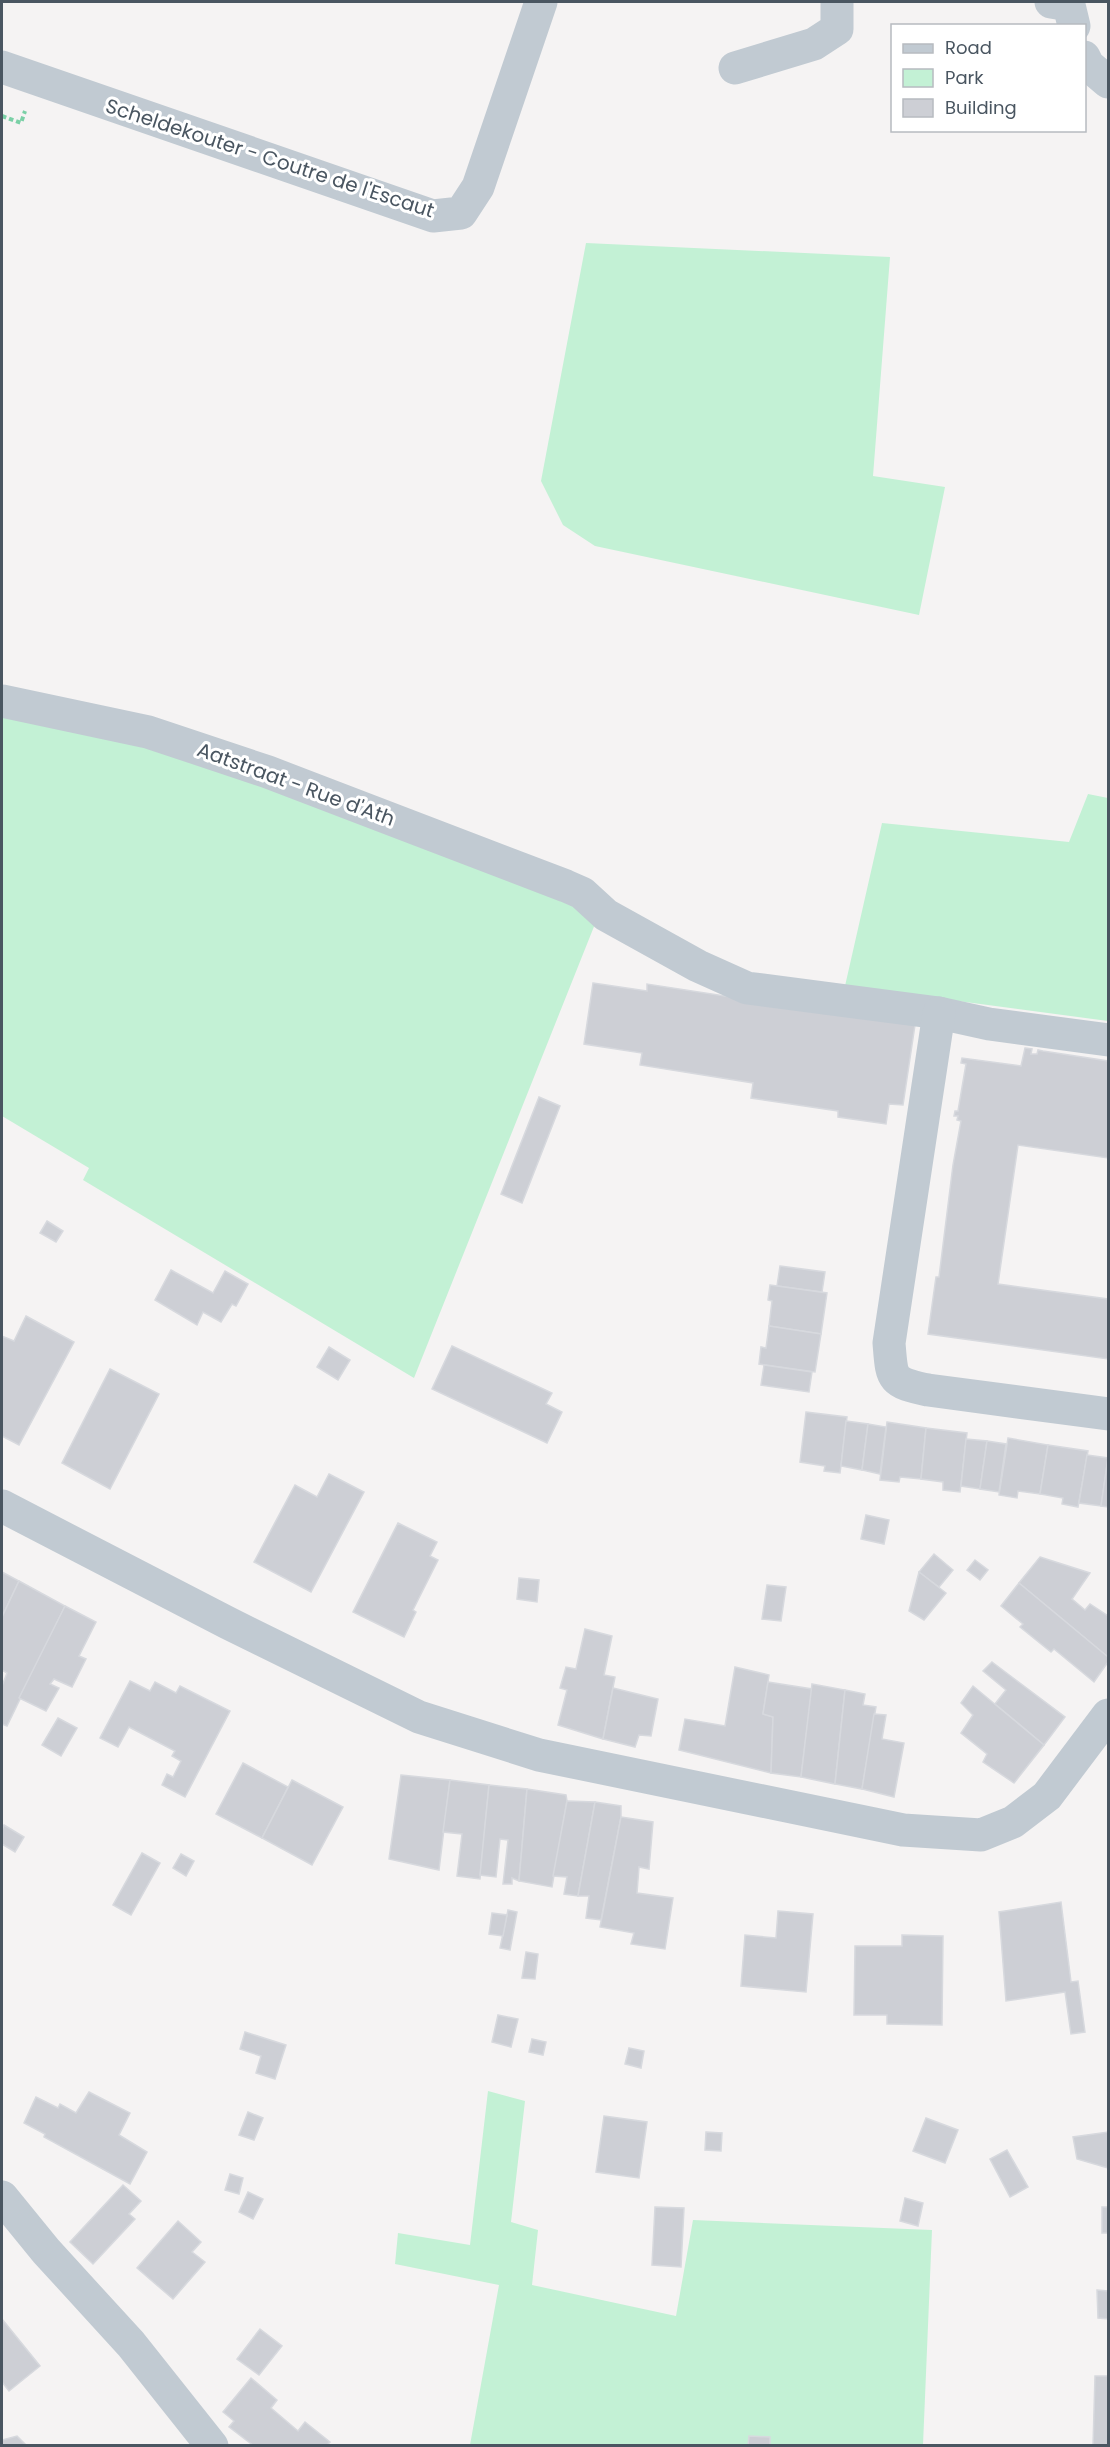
<svg xmlns="http://www.w3.org/2000/svg" width="1110" height="2447" viewBox="0 0 1110 2447" font-family="Poppins,sans-serif">
<style>
.green{fill:#c3f1d5}
.building{fill:#cdcfd5;stroke:#d7d9de;stroke-width:1.5}
.lines{fill:none;stroke-linecap:round;stroke-linejoin:round}
.path{stroke:#7ad0a6;stroke-width:4;stroke-dasharray:4.5 3;stroke-linecap:butt}
.minor{stroke:#c1cad2;stroke-width:33}
.labels{text-anchor:middle;stroke-width:6;stroke-linejoin:round;paint-order:stroke}
.street-label{font-size:20px;fill:#4a5661;stroke:#fff}
</style>
<rect width="100%" height="100%" fill="#f5f3f3"/>
<!-- green -->
<g class="green">
<path d="M586,243L890,257L873,476L945,487L919,615L595,546L563,525L541,481Z"/>
<path d="M2,709L98,728L575,898L595,924L414,1378L83,1180L89,1168L2,1116Z"/>
<path d="M1088,794L1108,798V1021L845,986L882,823L1069,842Z"/>
<path d="M488,2091L525,2101L511,2222L538,2230L532,2285L676,2316L693,2220L932,2230L923,2445H470L499,2285L395,2264L398,2233L470,2245Z"/>
</g>
<!-- building -->
<g class="building">
<path d="M593,983L647,991V984L915,1025L903,1105L889,1104L886,1124L838,1117V1111L751,1098L753,1083L640,1065L642,1053L584,1044Z"/>
<path d="M1025,1048L1032,1049L1031,1054H1037L1038,1050L1043,1051L1108,1061V1158L1018,1145L998,1284L1108,1299V1359L928,1334L936,1277H939L953,1165L961,1121L957,1120L958,1116H954L955,1111H958L966,1064L961,1063L962,1058L1021,1066Z"/>
<path d="M539,1097L560,1106L522,1203L501,1194Z"/>
<path d="M47,1221L63,1231L56,1242L40,1233Z"/>
<path d="M780,1266L825,1272L822,1292L777,1286Z"/>
<path d="M171,1270L213,1293L225,1271L248,1284L236,1306L232,1304L221,1322L203,1312L197,1325L155,1300Z"/>
<path d="M770,1285L827,1293L821,1334L769,1326L772,1301L768,1300Z"/>
<path d="M26,1316L74,1342L19,1445L2,1436V1336L14,1341Z"/>
<path d="M769,1326L821,1334L815,1372L759,1364L761,1347L766,1348Z"/>
<path d="M452,1346L552,1393L546,1404L562,1412L547,1443L432,1389Z"/>
<path d="M329,1347L350,1360L338,1380L317,1367Z"/>
<path d="M764,1365L812,1372L809,1392L761,1385Z"/>
<path d="M110,1369L159,1394L110,1489L62,1463Z"/>
<path d="M806,1412L847,1417L840,1473L824,1471L825,1466L800,1462Z"/>
<path d="M846,1421L868,1424L862,1470L841,1466Z"/>
<path d="M887,1422L926,1428L921,1479L900,1477L899,1482L880,1480Z"/>
<path d="M868,1424L886,1427L880,1474L862,1470Z"/>
<path d="M926,1428L967,1433L960,1492L943,1490V1482L921,1479Z"/>
<path d="M1008,1438L1048,1445L1040,1494L1018,1491L1017,1498L999,1495Z"/>
<path d="M966,1439L987,1441L980,1489L961,1486Z"/>
<path d="M987,1441L1006,1444L999,1492L980,1489Z"/>
<path d="M1048,1445L1088,1451L1078,1507L1062,1504L1063,1498L1040,1494Z"/>
<path d="M1087,1455L1108,1458L1101,1506L1079,1503Z"/>
<path d="M1108,1458V1507L1101,1506Z"/>
<path d="M329,1474L364,1492L311,1592L254,1562L295,1485L317,1497Z"/>
<path d="M866,1515L889,1520L884,1544L861,1539Z"/>
<path d="M398,1523L437,1542L430,1556L438,1560L413,1610L416,1612L404,1637L353,1612Z"/>
<path d="M934,1554L953,1570L939,1587L919,1572Z"/>
<path d="M1040,1557L1090,1573L1072,1599L1085,1610L1090,1604L1108,1616V1657L1019,1583Z"/>
<path d="M975,1560L988,1570L980,1580L967,1570Z"/>
<path d="M2,1572L19,1581L2,1617Z"/>
<path d="M919,1572L946,1593L924,1620L909,1611Z"/>
<path d="M519,1578L539,1580L537,1602L517,1599Z"/>
<path d="M19,1581L65,1606L7,1726L2,1724V1686L7,1673L2,1670V1617Z"/>
<path d="M1019,1583L1108,1657V1662L1094,1682L1054,1649L1051,1652L1020,1627L1023,1624L1001,1606Z"/>
<path d="M767,1585L786,1587L781,1621L762,1619Z"/>
<path d="M65,1606L96,1622L79,1656L86,1659L72,1687L54,1679L50,1684L59,1688L46,1711L19,1698Z"/>
<path d="M585,1629L612,1636L604,1675L615,1677L603,1739L558,1725L567,1690L560,1688L566,1667L576,1669Z"/>
<path d="M992,1662L1065,1717L1044,1745L995,1704L1006,1690L983,1671Z"/>
<path d="M735,1667L769,1675L763,1714L773,1717L771,1773L679,1750L685,1719L725,1726Z"/>
<path d="M130,1681L150,1691L155,1682L176,1693L180,1686L230,1711L185,1797L162,1785L167,1774L173,1777L181,1761L172,1756L175,1751L129,1727L118,1747L100,1738Z"/>
<path d="M768,1682L812,1689L801,1777L771,1773L773,1717L763,1714Z"/>
<path d="M812,1684L845,1690L835,1784L801,1777Z"/>
<path d="M973,1686L1044,1745L1014,1783L983,1762L987,1754L961,1733L973,1715L961,1703Z"/>
<path d="M613,1688L658,1699L651,1736L639,1735L635,1747L603,1739Z"/>
<path d="M845,1690L865,1694L863,1705L876,1707L862,1789L835,1784Z"/>
<path d="M874,1714L886,1715L882,1739L904,1743L894,1797L862,1789Z"/>
<path d="M58,1718L77,1728L61,1756L42,1745Z"/>
<path d="M243,1763L288,1787L262,1838L216,1814Z"/>
<path d="M401,1775L450,1780L439,1870L389,1859Z"/>
<path d="M292,1780L343,1807L312,1865L262,1838Z"/>
<path d="M450,1780L489,1785L480,1879L457,1876L462,1834L443,1832Z"/>
<path d="M489,1785L527,1789L519,1881L512,1878V1884H503L508,1840L500,1839L496,1877L480,1875Z"/>
<path d="M527,1789L566,1795L567,1801L552,1887L519,1881Z"/>
<path d="M567,1801L595,1802L578,1896L564,1894L567,1877L553,1876Z"/>
<path d="M595,1802L621,1806V1817L601,1920L586,1918L589,1896H578Z"/>
<path d="M621,1817L653,1822L649,1869L639,1867L637,1893L673,1898L665,1949L631,1944L634,1933L600,1927Z"/>
<path d="M4,1825L24,1837L15,1852L2,1844V1830Z"/>
<path d="M142,1853L160,1863L131,1915L113,1905Z"/>
<path d="M181,1854L194,1861L186,1876L173,1868Z"/>
<path d="M1061,1902L1071,1982L1078,1981L1085,2032L1071,2034L1065,1992L1006,2001L999,1912Z"/>
<path d="M508,1910L517,1912L510,1950L500,1948Z"/>
<path d="M778,1911L813,1914L806,1992L741,1986L745,1935L776,1938Z"/>
<path d="M492,1913L507,1915L503,1936L489,1934Z"/>
<path d="M902,1935L943,1936L942,2025L887,2024V2015H854L855,1946H902Z"/>
<path d="M526,1952L538,1954L535,1979L522,1978Z"/>
<path d="M498,2015L518,2019L511,2047L492,2042Z"/>
<path d="M245,2032L286,2045L275,2079L256,2073L261,2056L240,2049Z"/>
<path d="M532,2039L546,2042L543,2055L529,2052Z"/>
<path d="M629,2048L644,2051L641,2068L625,2064Z"/>
<path d="M89,2092L130,2113L119,2135L147,2152L130,2184L44,2137L45,2134L24,2123L36,2097L58,2108L60,2104L76,2113Z"/>
<path d="M248,2112L263,2118L254,2140L239,2135Z"/>
<path d="M604,2116L647,2122L639,2178L596,2172Z"/>
<path d="M926,2118L958,2130L945,2163L913,2151Z"/>
<path d="M706,2132L722,2133L721,2151L705,2150Z"/>
<path d="M1108,2132V2168L1077,2159L1073,2137Z"/>
<path d="M1007,2150L1028,2187L1010,2197L990,2159Z"/>
<path d="M230,2174L243,2178L239,2194L225,2190Z"/>
<path d="M123,2185L141,2201L129,2214L135,2219L93,2264L70,2242Z"/>
<path d="M248,2192L263,2199L253,2219L239,2212Z"/>
<path d="M905,2198L923,2203L918,2226L900,2221Z"/>
<path d="M655,2207L684,2208L681,2267L652,2265Z"/>
<rect x="1102" y="2207" width="6" height="26"/>
<path d="M178,2221L201,2242L192,2252L205,2262L173,2299L137,2268Z"/>
<path d="M1097,2290L1108,2291V2319L1098,2318Z"/>
<path d="M2,2319L40,2366L9,2391L2,2382Z"/>
<path d="M260,2329L282,2346L259,2375L237,2359Z"/>
<path d="M1095,2376H1108V2446H1093Z"/>
<path d="M251,2378L277,2400L271,2408L298,2431L305,2422L330,2442L326,2446H254L229,2427L234,2421L223,2412Z"/>
<path d="M17,2436L27,2446H2V2440Z"/>
<path d="M749,2436L770,2437V2446H748Z"/>
</g>
<g class="lines">
<!-- path -->
<path class="path" d="M2,116L21,123L25,111"/>
<!-- minor -->
<g class="minor">
<path d="M1051,2L1069,5L1074,26"/>
<path d="M1084,57L1088,65L1108,82"/>
<path d="M2,67L433,216L461,213L478,187L541,2"/>
<path d="M735,68L814,44L837,29V2"/>
<path d="M2,701L148,732L268,772L566,886L582,893L606,915L698,966L747,988L939,1013L989,1024L1108,1040"/>
<path d="M939,1013L889,1343C892,1379 890,1382 928,1390L1108,1414"/>
<path d="M2,1506L228,1623L419,1717L539,1755L903,1830L981,1835L1013,1822L1047,1796L1108,1715"/>
<path d="M2,2197L46,2251L131,2344L212,2446"/>
</g>
</g>
<g class="labels">
<!-- street labels -->
<g class="street-label">
<text transform="translate(270 158) rotate(18)" y="7">Scheldekouter - Coutre de l'Escaut</text>
<text transform="translate(296 784) rotate(20)" y="7">Aatstraat - Rue d'Ath</text>
</g>
</g>
<!-- border -->
<rect width="1110" height="2447" fill="none" stroke="#4a5661" stroke-width="6"/>
<!-- legend -->
<rect x="891" y="24" width="195" height="108" fill="#ffffff" stroke="#b7bbc0" stroke-width="1.5"/>
<rect x="903" y="44" width="30" height="9" fill="#c1cad2" stroke="#b7bbc0" stroke-width="1.5"/>
<text x="945" y="54" font-size="18" fill="#4a5661">Road</text>
<rect x="903" y="69" width="30" height="18" fill="#c3f1d5" stroke="#b7bbc0" stroke-width="1.5"/>
<text x="945" y="84" font-size="18" fill="#4a5661">Park</text>
<rect x="903" y="99" width="30" height="18" fill="#cdcfd5" stroke="#b7bbc0" stroke-width="1.5"/>
<text x="945" y="114" font-size="18" fill="#4a5661">Building</text>
</svg>
